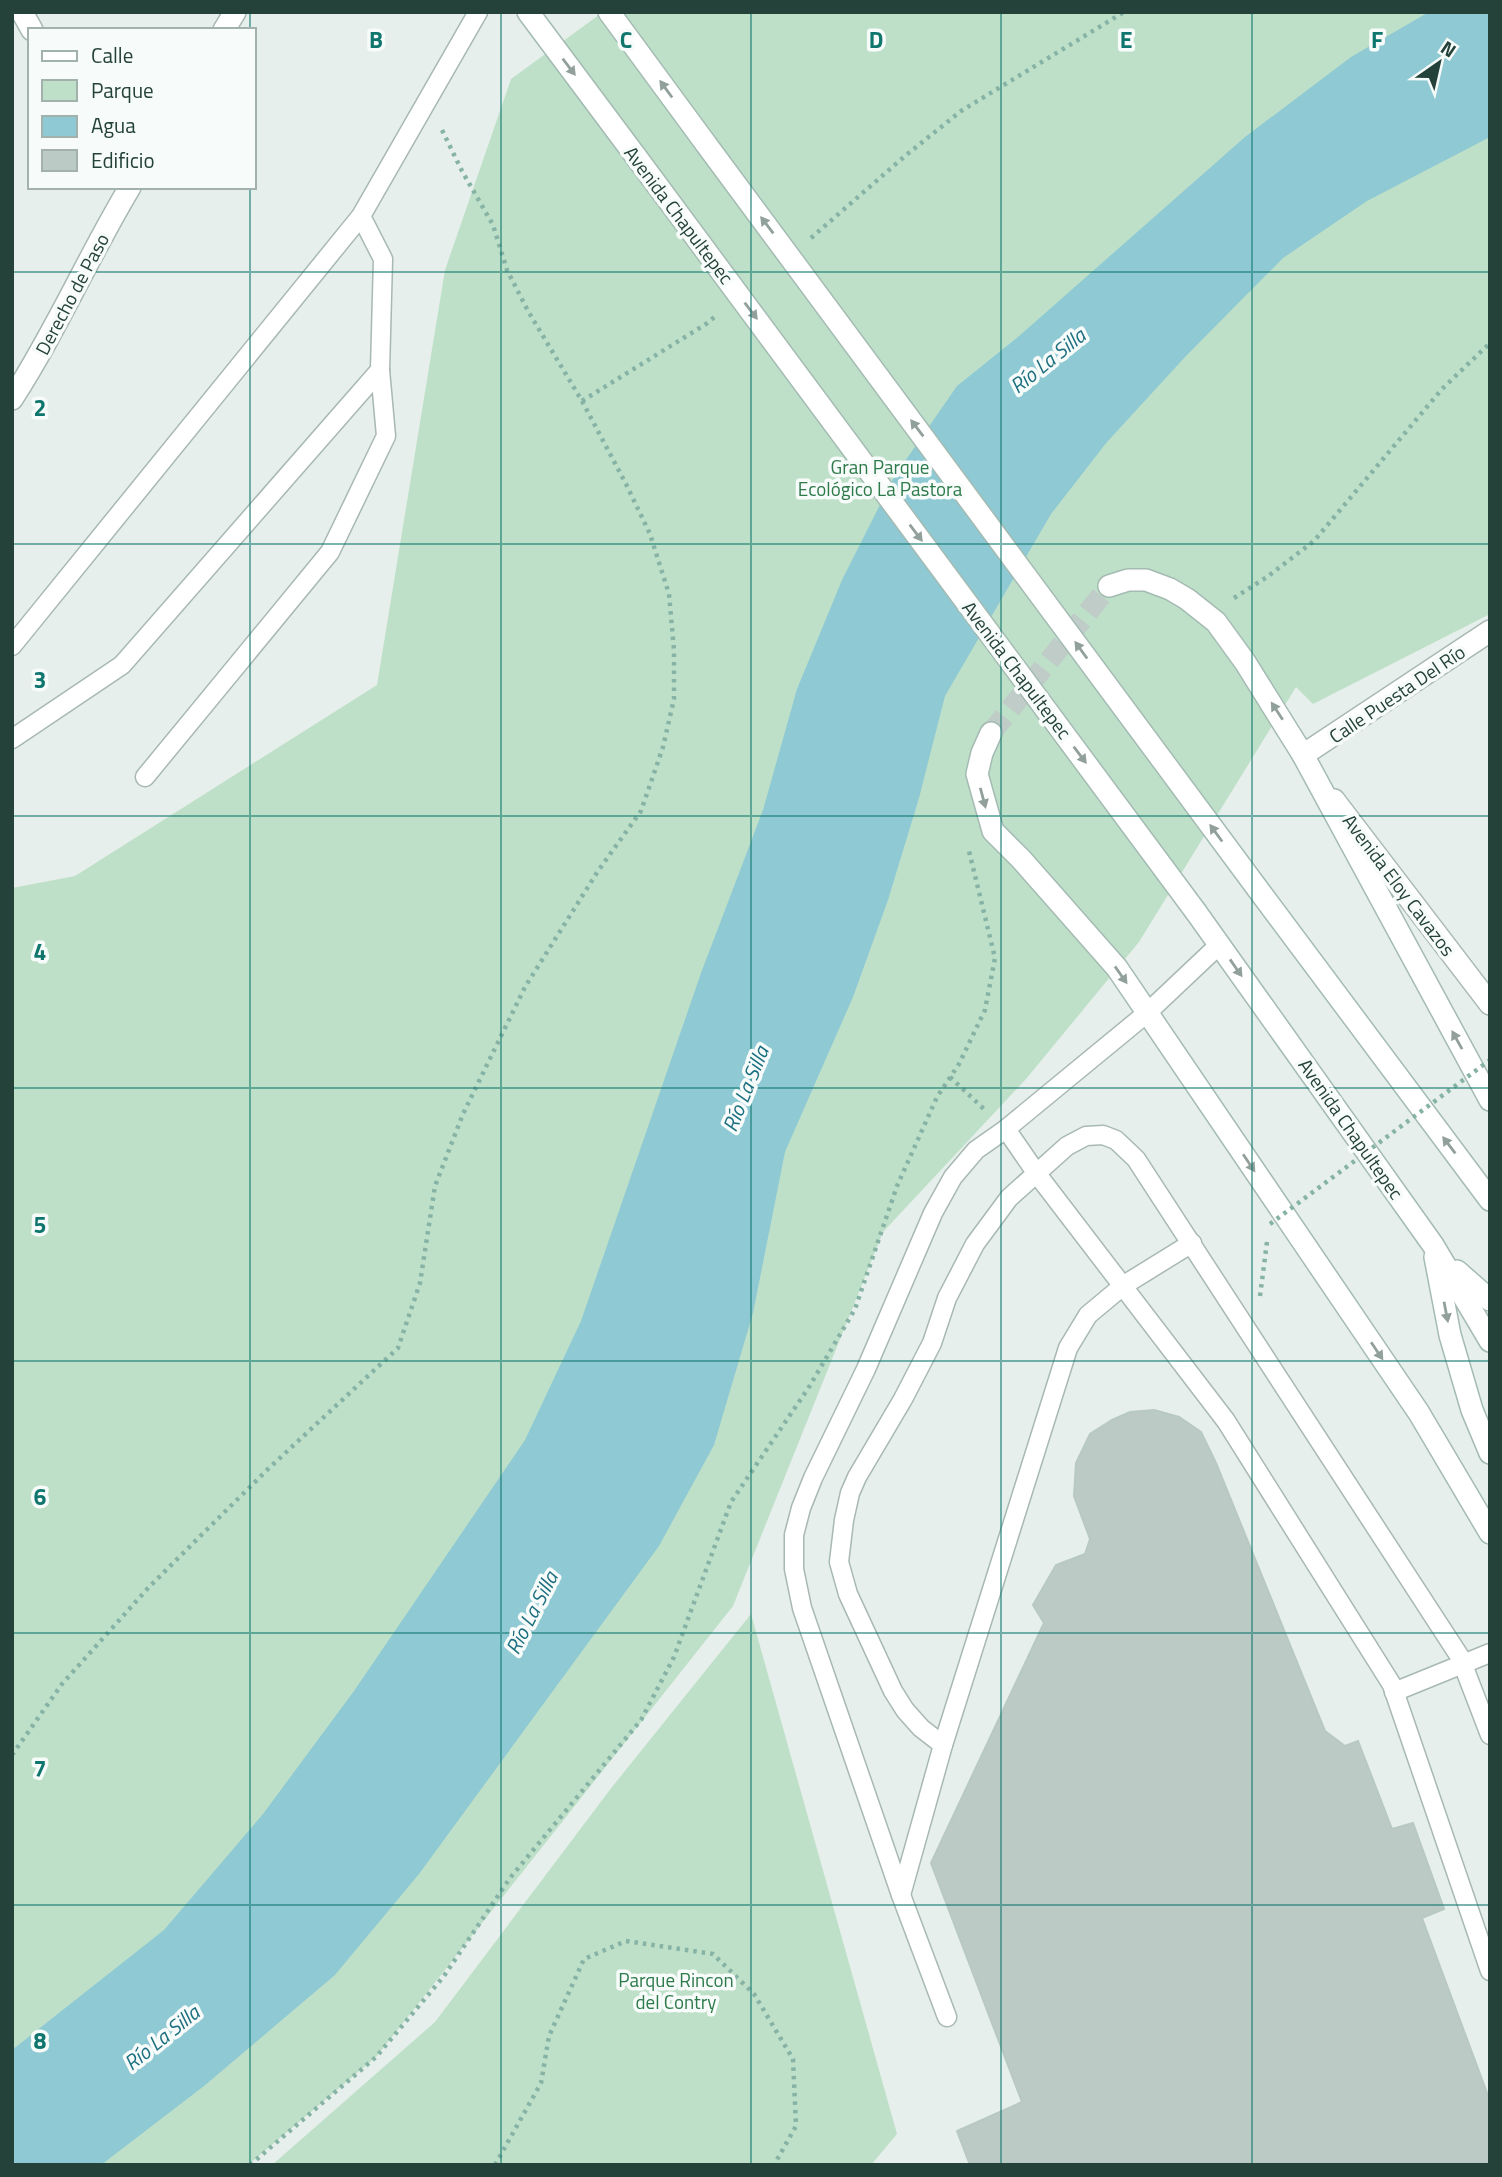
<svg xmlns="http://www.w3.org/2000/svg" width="1502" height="2177" viewBox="0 0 1502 2177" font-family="'Titillium Web',sans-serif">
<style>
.green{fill:#bfe0c8}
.water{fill:#8ec9d4}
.building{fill:#bbcac4;stroke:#b8c9c2;stroke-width:2}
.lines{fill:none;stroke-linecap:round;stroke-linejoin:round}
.secondary-tunnel{stroke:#bfccc8;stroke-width:21;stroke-dasharray:21 10;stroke-linecap:butt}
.lane-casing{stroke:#a8b8b2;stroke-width:21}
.street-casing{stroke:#a8b8b2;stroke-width:24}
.secondary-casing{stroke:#a4bbb3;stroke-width:24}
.path{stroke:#86b3a5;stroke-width:4.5;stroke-dasharray:3.5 5;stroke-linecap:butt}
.lane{stroke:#fff;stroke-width:18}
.street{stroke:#fff;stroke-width:21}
.secondary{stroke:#fff;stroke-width:21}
.secondary-bridge-casing{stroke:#a4bbb3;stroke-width:24;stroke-linecap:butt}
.path-bridge{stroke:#86b3a5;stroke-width:4.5;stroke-dasharray:3.5 5;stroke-linecap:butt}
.secondary-bridge{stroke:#fff;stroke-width:21}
.oneway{fill:#92a09c}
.grid{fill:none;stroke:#0f766e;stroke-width:2;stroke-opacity:0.55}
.labels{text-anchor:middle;stroke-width:7;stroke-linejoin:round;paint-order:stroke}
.street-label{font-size:19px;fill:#24423a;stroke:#f7fbf9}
.park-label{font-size:19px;fill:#2d7a4b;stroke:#f7fbf9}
.water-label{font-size:21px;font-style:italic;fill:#1c6f80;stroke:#f7fbf9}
.grid-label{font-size:23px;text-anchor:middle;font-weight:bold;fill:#0f766e;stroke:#f7fbf9;stroke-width:7;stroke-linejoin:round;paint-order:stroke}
</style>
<rect width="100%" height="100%" fill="#e6efeb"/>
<!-- green -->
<g class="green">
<path d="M603,12H1490V614L1313,704L1296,687L1139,942L1026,1079L883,1232L733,1606L376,2057L248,2165H12V888L75,876L377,685L445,270L511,79Z"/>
<path d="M751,1614L897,2134L871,2165H272L435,2022L612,1787Z"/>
</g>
<!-- water -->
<path class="water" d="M1429,12H1490V137L1367,201L1283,258L1186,356L1107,442L1051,514L945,696L919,798L888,900L853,997L785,1152L753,1313L714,1445L659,1546L419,1874L335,1975L204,2086L101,2165H12V2050L164,1930L263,1814L354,1691L525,1440L581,1321L701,973L763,810L797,689L842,580L894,477L957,386L1018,337L1245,137L1351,57Z"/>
<!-- building -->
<path class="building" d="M1154,1410L1179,1417L1201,1432L1216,1463L1325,1731L1345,1746L1358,1741L1392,1829L1413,1823L1444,1909L1422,1918L1490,2101V2165H970L957,2131L1022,2102L931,1863L1044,1623L1033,1605L1056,1565L1085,1554L1090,1539L1074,1496L1076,1463L1090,1434L1112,1420L1130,1412Z"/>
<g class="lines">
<!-- secondary-tunnel -->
<path class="secondary-tunnel" d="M991,733L1109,586"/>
<!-- lane casing -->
<g class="lane-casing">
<g id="lane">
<path d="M12,646L361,216L478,12"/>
<path d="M12,739L122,665L380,370L383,259L361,216"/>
<path d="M145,777L330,552L386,436L380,370"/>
<path d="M1006,1129L1037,1174L1226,1421L1392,1685L1490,1971"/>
<path d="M1394,1692L1490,1653"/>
<path d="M943,1745L921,1728L905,1710L893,1691L848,1594L839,1562L844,1520L850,1493L857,1477L903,1399L932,1343L947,1298L975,1244L1009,1198L1067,1146L1086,1136L1103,1135L1116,1140L1136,1159L1460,1657L1490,1735"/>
<path d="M901,1895L943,1745L1068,1348L1088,1315L1124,1285L1192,1243"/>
<path d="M947,2017L901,1895L802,1608L794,1569V1535L801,1508L813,1478L866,1369L933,1213L953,1177L976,1150L1006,1129L1147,1013L1219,945"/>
</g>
</g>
<!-- street casing -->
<g class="street-casing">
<g id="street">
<path d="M22,12L32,30"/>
<path d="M224,30L235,12"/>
<path d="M12,399C56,331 88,257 130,187"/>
<path d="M1303,755L1490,631"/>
<path d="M1334,800L1490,1004"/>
</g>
</g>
<!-- secondary casing -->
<g class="secondary-casing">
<g id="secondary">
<path d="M528,12L637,158"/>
<path d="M609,12L706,144"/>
<path d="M1109,586L1128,580H1146L1170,589L1187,599L1216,622L1245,662L1303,755L1490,1100"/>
<path d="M991,733L982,753L977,774L993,831L1021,859L1117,968L1419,1413L1490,1533"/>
<path d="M1257,888L1490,1200"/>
<path d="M1196,912L1433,1245L1490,1341"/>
<path d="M1435,1257L1450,1335L1472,1410L1490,1453"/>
<path d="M1457,1271L1490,1300"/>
</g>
</g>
<!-- path -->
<g class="path">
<path d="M811,238L905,156L961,111L1124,12"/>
<path d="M582,401L706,324L717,315"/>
<path d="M1234,598L1267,577L1314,541L1442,389L1490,343"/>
<path d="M950,1077L985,1110"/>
<path d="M1260,1296L1267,1242"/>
<path d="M12,1755L62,1684L149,1587L267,1470L398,1348L420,1283L435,1186L463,1114L525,987L598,871L641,811L663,747L674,699V650L669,594L650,534L626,484L582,401L528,311L507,270L493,225L462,171L442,130"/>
<path d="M250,2165L376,2057L444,1976L510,1878L641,1720L674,1657L731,1502L809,1387L855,1309L897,1186L937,1097L959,1064L985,1010L995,958L969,851"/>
<path d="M495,2165L541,2083L549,2036L584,1959L626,1941L713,1954L754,1994L793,2059L796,2126L774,2165"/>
</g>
<!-- lane -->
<use href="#lane" class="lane"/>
<!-- street -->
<use href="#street" class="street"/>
<!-- secondary -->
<use href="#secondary" class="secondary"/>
<!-- secondary-bridge casing -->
<g class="secondary-bridge-casing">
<g id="secondary-bridge">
<path d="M706,144L1257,888"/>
<path d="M637,158L1196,912"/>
</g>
</g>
<!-- path-bridge -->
<path class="path-bridge" d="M1270,1224L1490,1060"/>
<!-- secondary-bridge -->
<use href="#secondary-bridge" class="secondary-bridge"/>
</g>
<!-- one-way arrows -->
<defs><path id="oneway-solid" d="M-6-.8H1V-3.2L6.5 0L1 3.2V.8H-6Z" transform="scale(1.75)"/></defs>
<g class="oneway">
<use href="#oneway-solid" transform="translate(569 67) rotate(53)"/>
<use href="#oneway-solid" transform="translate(666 89) rotate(-126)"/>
<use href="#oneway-solid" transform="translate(767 225) rotate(-127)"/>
<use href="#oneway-solid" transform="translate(751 311) rotate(53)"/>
<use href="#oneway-solid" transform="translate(917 428) rotate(-127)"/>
<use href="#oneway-solid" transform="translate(916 533) rotate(53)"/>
<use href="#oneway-solid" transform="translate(1081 650) rotate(-126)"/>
<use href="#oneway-solid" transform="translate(1277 711) rotate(-123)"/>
<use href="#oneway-solid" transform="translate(1080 755) rotate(53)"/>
<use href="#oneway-solid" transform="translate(983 798) rotate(75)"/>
<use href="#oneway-solid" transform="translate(1216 833) rotate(-126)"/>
<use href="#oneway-solid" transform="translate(1236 968) rotate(55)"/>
<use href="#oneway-solid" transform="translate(1121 975) rotate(55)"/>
<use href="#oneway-solid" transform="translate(1457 1040) rotate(-119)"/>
<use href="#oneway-solid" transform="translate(1449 1145) rotate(-127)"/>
<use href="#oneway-solid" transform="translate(1249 1163) rotate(56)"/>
<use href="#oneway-solid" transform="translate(1446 1312) rotate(79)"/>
<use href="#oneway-solid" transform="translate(1377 1351) rotate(56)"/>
</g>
<!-- grid -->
<path class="grid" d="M250,12V30M501,12V2165M751,12V2165M1001,12V2165M1252,12V2165M250,187V2165M12,272H1490M12,544H1490M12,816H1490M12,1088H1490M12,1361H1490M12,1633H1490M12,1905H1490"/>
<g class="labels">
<!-- street labels -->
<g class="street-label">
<text transform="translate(679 215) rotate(53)" y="7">Avenida Chapultepec</text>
<text transform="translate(72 294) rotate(-62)" y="7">Derecho de Paso</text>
<text transform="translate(1017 670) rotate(53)" y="7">Avenida Chapultepec</text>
<text transform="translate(1397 694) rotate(-34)" y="7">Calle Puesta Del Río</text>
<text transform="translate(1399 885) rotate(53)" y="7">Avenida Eloy Cavazos</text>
<text transform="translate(1351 1129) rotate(55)" y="7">Avenida Chapultepec</text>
</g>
<!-- park labels -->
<g class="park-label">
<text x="880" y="474">Gran Parque<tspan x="880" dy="22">Ecológico La Pastora</tspan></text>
<text x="676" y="1987">Parque Rincon<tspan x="676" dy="22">del Contry</tspan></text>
</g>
<!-- water labels -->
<g class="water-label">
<text transform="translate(1048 361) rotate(-39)" y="7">Río La Silla</text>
<text transform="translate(746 1089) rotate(-68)" y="7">Río La Silla</text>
<text transform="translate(532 1613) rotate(-63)" y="7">Río La Silla</text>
<text transform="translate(162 2038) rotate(-39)" y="7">Río La Silla</text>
</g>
</g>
<g class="grid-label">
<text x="376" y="48">B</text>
<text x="626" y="48">C</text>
<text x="876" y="48">D</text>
<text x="1126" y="48">E</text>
<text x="1377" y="48">F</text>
<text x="40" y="416">2</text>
<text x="40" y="688">3</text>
<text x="40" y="960">4</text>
<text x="40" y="1233">5</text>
<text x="40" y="1505">6</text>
<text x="40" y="1777">7</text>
<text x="40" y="2049">8</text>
</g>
<!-- border -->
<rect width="1502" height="2177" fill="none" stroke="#24423a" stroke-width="28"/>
<!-- legend -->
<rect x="28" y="28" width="228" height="161" fill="#f7fbf9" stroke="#a3b1ad" stroke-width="2"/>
<rect x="42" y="51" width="35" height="10" fill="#ffffff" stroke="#a3b1ad" stroke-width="2"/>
<text x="91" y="63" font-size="21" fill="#24423a">Calle</text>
<rect x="42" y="80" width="35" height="21" fill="#bfe0c8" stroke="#a3b1ad" stroke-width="2"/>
<text x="91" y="98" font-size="21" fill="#24423a">Parque</text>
<rect x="42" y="116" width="35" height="21" fill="#8ec9d4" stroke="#a3b1ad" stroke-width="2"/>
<text x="91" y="133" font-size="21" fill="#24423a">Agua</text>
<rect x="42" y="150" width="35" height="21" fill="#bbcac4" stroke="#a3b1ad" stroke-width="2"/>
<text x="91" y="168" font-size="21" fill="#24423a">Edificio</text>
<!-- north arrow -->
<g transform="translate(1439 63) rotate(34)" stroke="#f7fbf9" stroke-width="5" paint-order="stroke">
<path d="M0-5L12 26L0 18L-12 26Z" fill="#24423a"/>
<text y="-10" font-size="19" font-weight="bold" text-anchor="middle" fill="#24423a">N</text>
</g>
</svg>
